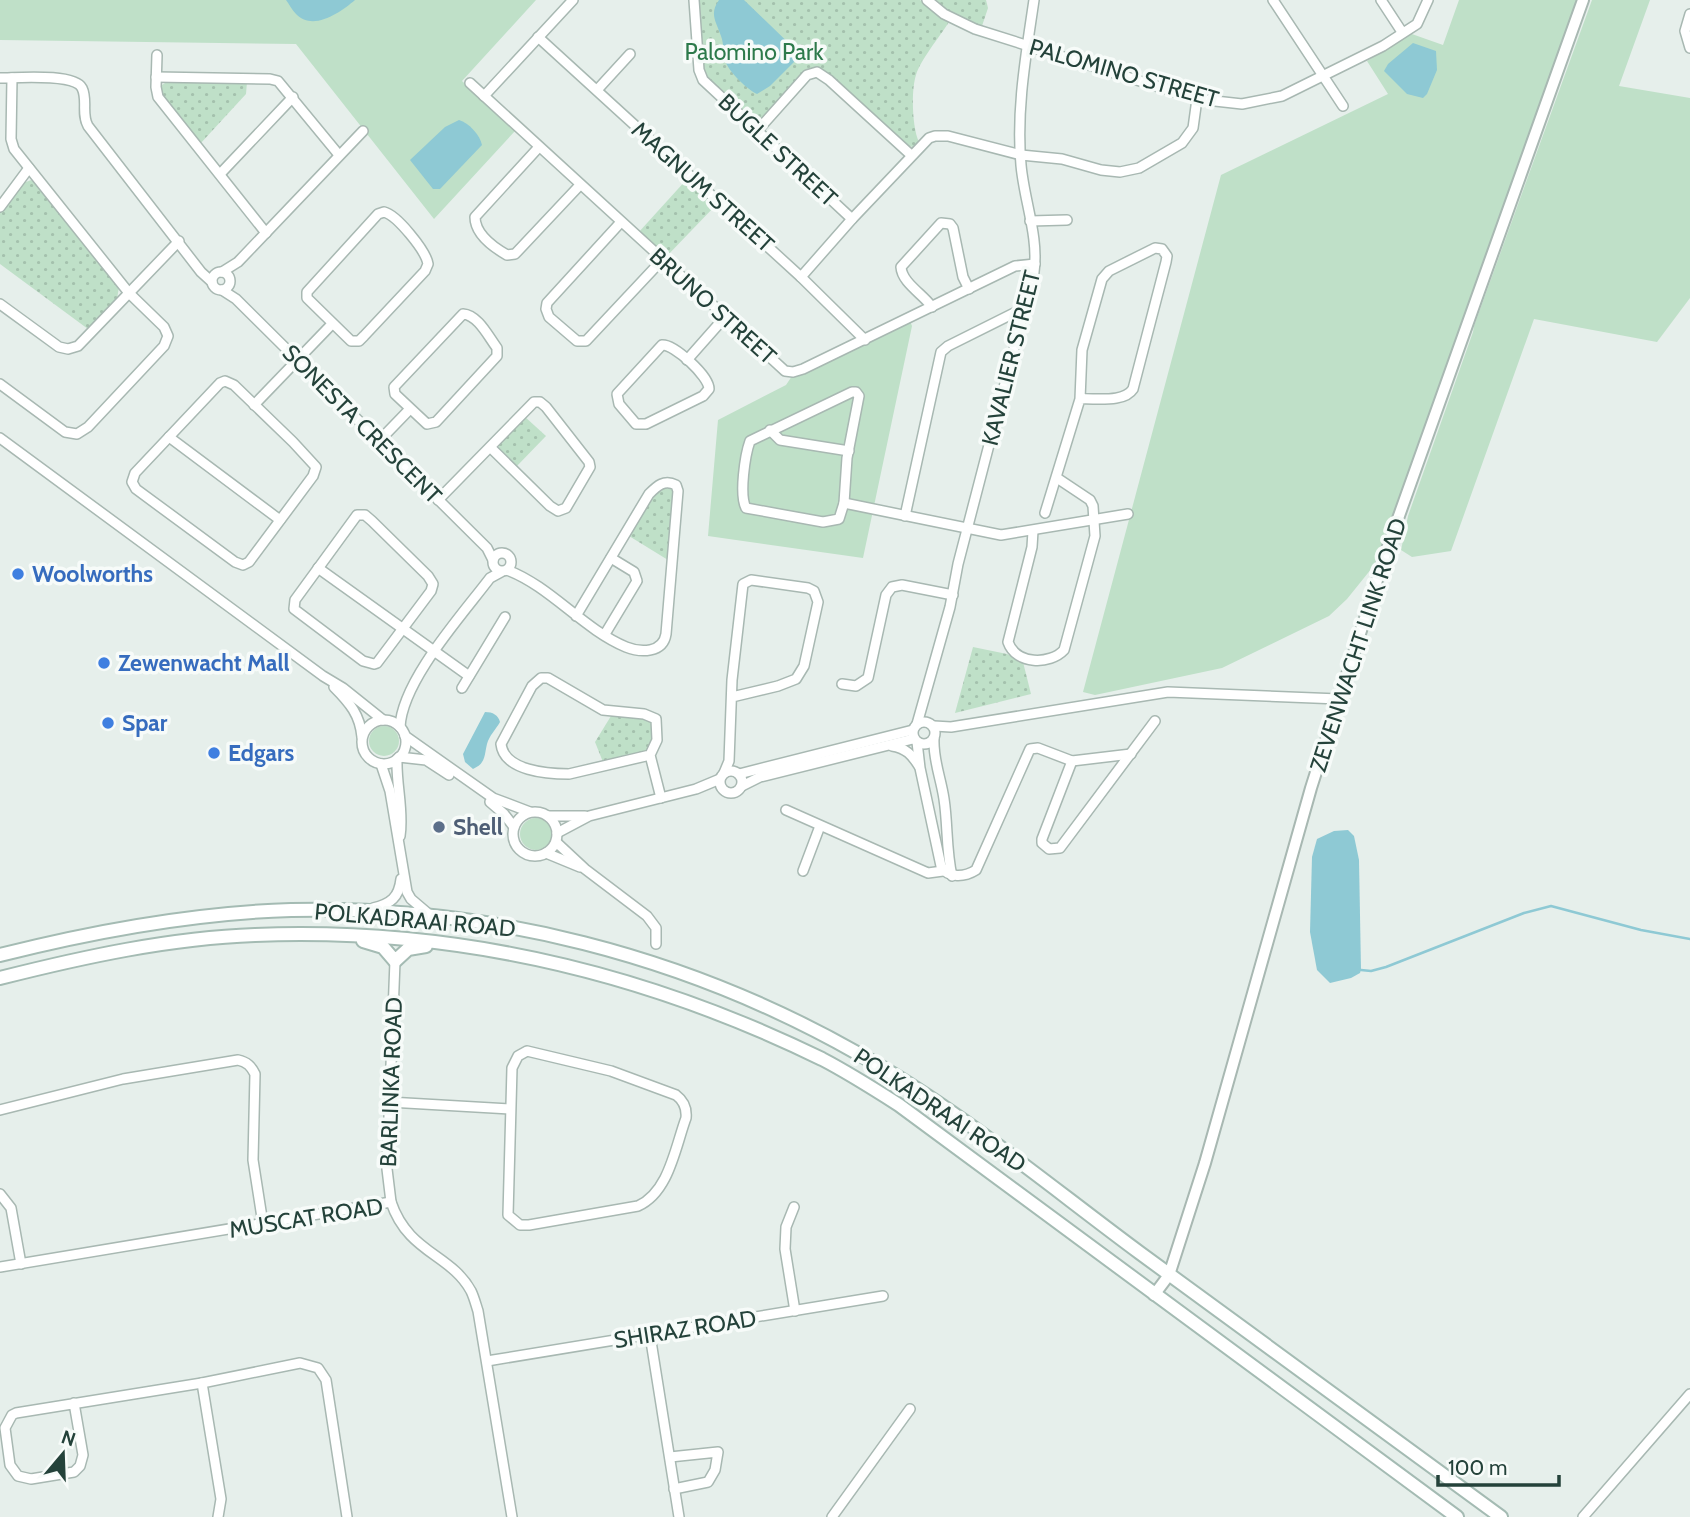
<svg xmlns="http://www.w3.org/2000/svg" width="1690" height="1517" viewBox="0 0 1690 1517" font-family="Cabin,sans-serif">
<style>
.green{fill:#bfe0c8}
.park{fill:url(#park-dots)}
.water{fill:#8ec9d4}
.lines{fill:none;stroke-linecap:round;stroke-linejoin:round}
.stream{stroke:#8ec9d4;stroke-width:2.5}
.minor-casing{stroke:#a8b8b2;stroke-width:12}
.tertiary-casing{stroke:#a8b8b2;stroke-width:14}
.secondary-casing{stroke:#a4bbb3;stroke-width:16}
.minor{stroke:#fff;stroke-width:9}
.tertiary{stroke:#fff;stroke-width:10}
.secondary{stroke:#fff;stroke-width:12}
.shop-dot{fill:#3f7fe0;stroke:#f7fbf9;stroke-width:2.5}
.service-dot{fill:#5c6f8a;stroke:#f7fbf9;stroke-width:2.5}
.labels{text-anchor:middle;stroke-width:7;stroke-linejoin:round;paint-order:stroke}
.park-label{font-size:23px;fill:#2d7a4b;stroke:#f7fbf9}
.street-label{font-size:23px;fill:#24423a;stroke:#f7fbf9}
.shop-label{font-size:23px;font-weight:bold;fill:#366cbe;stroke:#f7fbf9;text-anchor:start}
.service-label{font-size:23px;font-weight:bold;fill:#4e5e75;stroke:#f7fbf9;text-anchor:start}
</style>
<defs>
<pattern id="park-dots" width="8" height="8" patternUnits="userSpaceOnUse" patternTransform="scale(1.75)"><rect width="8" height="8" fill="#bfe0c8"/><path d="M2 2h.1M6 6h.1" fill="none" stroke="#a4c1ad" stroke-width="1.8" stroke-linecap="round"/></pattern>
</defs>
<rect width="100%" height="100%" fill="#e6efeb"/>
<!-- green -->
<g class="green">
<path d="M0,0H536L462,81L515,131L434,219L296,44L0,40Z"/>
<path d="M1459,0H1578L1376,563L1347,599L1329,616L1222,668L1095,695L1083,692L1221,175L1388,94L1367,61L1409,33L1443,45Z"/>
<path d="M1592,0H1650L1619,86L1690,98V298L1657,342L1534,319L1451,551L1412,557L1401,550L1408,516L1473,332L1474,326Z"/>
<path d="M910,321L912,326L863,558L708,536L718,420L786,385L792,376L802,374Z"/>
<circle cx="384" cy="741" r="15"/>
<circle cx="536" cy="834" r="16"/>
</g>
<!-- park -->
<g class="park">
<path d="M698,0H920L949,22C940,36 920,61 916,75C911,90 912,128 919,142L913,147L905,145L825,72L815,68L806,72L762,120L752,121L705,77Z"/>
<path d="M933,0H986L988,8L982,26L955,15Z"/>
<path d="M168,81L247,82L246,94L200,144L161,95L162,85Z"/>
<path d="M687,179L716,205L665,258L638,233Z"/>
<path d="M31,180L36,183L119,287L117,299L88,329L0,264V212L21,184Z"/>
<path d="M524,416L546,436L516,467L499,450V444Z"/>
<path d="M665,488L671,489L674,493L668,560L629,536L652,497Z"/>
<path d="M973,647L1007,654L1023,662L1031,694L955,713Z"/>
<path d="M611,716L648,719C657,725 655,742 649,750L603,762L595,742Z"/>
</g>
<!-- water -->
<g class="water">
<path d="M286,0H355C341,12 313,32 296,14C292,10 289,4 286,0Z"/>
<path d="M719,0H744L801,55L770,86L757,94C747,89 731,74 726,63C723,54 724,44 721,36C716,21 709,14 719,0Z"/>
<path d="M1413,43L1436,51L1437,70L1427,94L1423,98L1407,94L1384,71L1388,64Z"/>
<path d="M459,120C469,123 480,135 482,145L440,189H433L410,160L445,127Z"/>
<path d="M485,712C493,712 498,715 500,722C496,729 489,736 487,744C484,756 486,763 473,769L465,762L463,754Z"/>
<path d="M1348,830L1354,836L1359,860L1361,970L1360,973L1351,978L1330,983L1317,970L1310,932L1312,857L1317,839L1334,831Z"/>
</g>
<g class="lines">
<!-- stream -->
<path class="stream" d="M1361,970L1371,971L1386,967L1524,913L1551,906L1641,930L1690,939"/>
<!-- minor casing -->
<g class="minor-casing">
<g id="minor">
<path d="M694,0L699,70L703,80L852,219"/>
<path d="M927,0L944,14L975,29L1197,99L1242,104L1282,96L1383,46L1417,24L1428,0"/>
<path d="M1273,0L1343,106"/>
<path d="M1381,0L1402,32"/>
<path d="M1690,14L1685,31L1690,48"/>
<path d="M538,37L801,277L865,340"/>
<path d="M157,55L156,87L158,97L266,233"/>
<path d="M156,77L270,79L278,81L339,155"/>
<path d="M0,78C17,78 74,73 82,88C88,100 81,114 88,126L201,272L212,282"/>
<path d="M470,83L785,371L793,372L803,369L1015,266L1035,264"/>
<path d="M597,90L630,54"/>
<path d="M484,96L573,0"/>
<path d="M757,131L807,75L817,72L829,80L911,155"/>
<path d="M539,147L475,217C475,234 493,247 507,255L515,254L580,185"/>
<path d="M220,174L293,97"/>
<path d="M0,207L29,168"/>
<path d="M384,212C397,215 426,251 428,264L425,271L364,336L359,341H351L307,298V292L378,214Z"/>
<path d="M1030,221L1067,220"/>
<path d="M621,222L547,303L546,309L549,317L577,341H586L662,260"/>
<circle cx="221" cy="281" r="9"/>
<path d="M222,272L238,262L363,131"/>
<path d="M801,277L852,219L929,138L935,136H948L1021,155L1062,159L1101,170L1120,172L1139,168L1182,143L1193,128L1197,99"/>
<path d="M222,290L236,299L487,548L493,560"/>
<path d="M0,304L59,347L68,349L78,346L179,241"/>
<path d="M932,307C923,294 902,283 901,267L941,223L950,224L953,228L963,277L969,289"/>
<path d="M463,314C478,315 488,336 497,348V356L436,422L427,424L395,394L394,387Z"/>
<path d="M662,345C674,344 709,376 709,389L703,396L646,424H636L619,404L617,394Z"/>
<path d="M687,360L725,317"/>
<path d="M225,381L234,385L293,442L316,467L313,476L249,562L243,565L235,562L136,489L132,482L135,473L220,383Z"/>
<path d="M0,384L65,432L77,434L88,427L164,346L168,336L164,327L129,293L14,149L11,139L12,78"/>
<path d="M852,392H856L859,396L847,458L844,503L839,519L823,522L746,508C739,495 745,455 750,441Z"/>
<path d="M254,405L332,324"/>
<path d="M770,430L780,440L849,451"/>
<path d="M169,437L280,520"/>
<path d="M0,438L323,676L343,688L383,720"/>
<path d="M379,441L409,410"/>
<path d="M438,500L534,402H540L546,407L589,462L590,467L566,508L558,511L550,506L490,447"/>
<path d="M844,503L1001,535L1128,514"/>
<path d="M1045,513L1080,399C1096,398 1124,403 1133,389L1166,262L1167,256L1162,249L1155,248L1109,271L1102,279L1082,350L1080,399"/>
<path d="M357,515H365L372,521L428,576L433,584L431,591L377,663L374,664L363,661L294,609L295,600Z"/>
<path d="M905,516L941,352L948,346L1018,311L1024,312"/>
<path d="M1033,531L1032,547L1008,642C1016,665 1050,665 1064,650L1095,536L1093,506L1090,500L1057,478"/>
<circle cx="502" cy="562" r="9"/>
<path d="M318,568L469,676"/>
<path d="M507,570C550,586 583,629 626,647C641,653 663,653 666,634L678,491L676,485C664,479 657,486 649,494L576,616"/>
<path d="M605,634L637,581L634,572L611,558"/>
<path d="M842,684L856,686L868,678L886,595L892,587L902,585L953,595"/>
<path d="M334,687C350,703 360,715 362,737"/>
<path d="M462,688L505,617"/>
<circle cx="384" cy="742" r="22"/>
<circle cx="924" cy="733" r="11"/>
<path d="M917,724L950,607L958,564L1034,272C1039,237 1024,200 1021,165C1016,110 1026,55 1034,0"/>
<path d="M934,726L951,727L1168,692L1339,699"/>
<path d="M400,727C402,681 462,615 490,578L501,572"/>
<path d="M405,736L493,798L530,812"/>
<path d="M934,739C933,760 941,778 944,799C948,825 946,850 952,876"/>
<path d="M917,742L920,768L941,866C948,879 965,877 976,870L1030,749L1038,748L1072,761L1131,754"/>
<path d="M892,746C906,748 912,755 919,766"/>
<path d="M650,755L569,774C548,774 504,771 501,744L532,686L541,678H548L603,710L644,714L656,719L657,740L650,755L661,798"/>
<path d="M399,757L426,760L449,775"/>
<path d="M397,759C396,785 404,811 400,836"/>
<path d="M1072,761L1042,839V843L1049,849L1060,848L1155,721"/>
<path d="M381,764L390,791L407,892L411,899L431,916"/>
<circle cx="731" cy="782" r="11"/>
<path d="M724,773L729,761L732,680L743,584L751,580L808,588L814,591L818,602L804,666L796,679L778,686L732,697"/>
<path d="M739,774L913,730"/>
<path d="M742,786L760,777L913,739"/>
<path d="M490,802L504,814L514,827"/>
<path d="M786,810L928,873L943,871"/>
<circle cx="535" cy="834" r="22"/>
<path d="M548,816H585"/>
<path d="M557,833L589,816L696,789L720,779"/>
<path d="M556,842L585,869L647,916L656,928V944"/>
<path d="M546,853L580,867"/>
<path d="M803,871L820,826"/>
<path d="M373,908C391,904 399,897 401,879"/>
<path d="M527,1051L611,1071L676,1095C684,1101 687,1108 686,1118C675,1148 669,1192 638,1206L529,1225H520L508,1215L512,1068L518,1056Z"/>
<path d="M389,1102L510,1109"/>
<path d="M0,1110L123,1079L238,1060C247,1062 251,1066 255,1074L253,1160L263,1224"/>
<path d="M0,1194L11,1208L21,1264"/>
<path d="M391,1202L387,1169L395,961"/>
<path d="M794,1207L786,1227L785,1249L795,1311"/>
<path d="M0,1267L391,1202C408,1253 451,1254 471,1291C474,1297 476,1305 478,1311L512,1517"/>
<path d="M650,1335L679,1517"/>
<path d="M487,1361L883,1296"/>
<path d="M74,1403L83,1455L80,1466L74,1472L31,1479L18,1476L10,1465L5,1428L12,1415L16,1413L202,1383"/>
<path d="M670,1457L718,1452L715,1470L708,1482L674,1489"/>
<path d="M218,1517L221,1499L202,1383L300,1363L318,1368L326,1380L347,1517"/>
<path d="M832,1517L910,1409"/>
<path d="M1583,1517L1690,1394"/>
</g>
</g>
<!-- tertiary casing -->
<g class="tertiary-casing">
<path id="tertiary" d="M1154,1295L1169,1275L1205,1163L1311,788L1385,555L1583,0"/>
</g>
<!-- secondary casing -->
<g class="secondary-casing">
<g id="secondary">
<path d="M363,941L383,947L395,961L408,949L426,946"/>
<path d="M0,955C95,931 193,913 291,910C489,905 686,956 857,1053C958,1109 1048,1185 1140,1253C1260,1341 1380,1429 1501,1517"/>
<path d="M0,978C83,957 170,938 255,935C454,927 644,972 822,1059C849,1073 874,1089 899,1105L1457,1517"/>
</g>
</g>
<!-- minor -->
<use href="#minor" class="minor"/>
<!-- tertiary -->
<use href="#tertiary" class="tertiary"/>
<!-- secondary -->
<use href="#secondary" class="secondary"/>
</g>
<!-- markers -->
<g class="shop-dot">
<circle cx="18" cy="574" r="7"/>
<circle cx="104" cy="663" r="7"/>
<circle cx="108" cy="723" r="7"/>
<circle cx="214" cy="753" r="7"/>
</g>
<circle class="service-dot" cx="439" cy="827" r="7"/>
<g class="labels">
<!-- park labels -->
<g class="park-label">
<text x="754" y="60">Palomino Park</text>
</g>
<!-- street labels -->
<g class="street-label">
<text transform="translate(1124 73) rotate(16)" y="8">PALOMINO STREET</text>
<text transform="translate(778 150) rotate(43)" y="8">BUGLE STREET</text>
<text transform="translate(703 187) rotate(42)" y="8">MAGNUM STREET</text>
<text transform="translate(713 306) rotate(42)" y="8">BRUNO STREET</text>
<text transform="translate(1011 358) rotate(-76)" y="8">KAVALIER STREET</text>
<text transform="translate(362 424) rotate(45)" y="8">SONESTA CRESCENT</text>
<text transform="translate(1358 645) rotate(-72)" y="8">ZEVENWACHT LINK ROAD</text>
<text transform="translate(415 920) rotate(5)" y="8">POLKADRAAI ROAD</text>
<text transform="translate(391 1082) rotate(-88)" y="8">BARLINKA ROAD</text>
<text transform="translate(940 1110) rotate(34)" y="8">POLKADRAAI ROAD</text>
<text transform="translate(306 1218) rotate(-9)" y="8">MUSCAT ROAD</text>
<text transform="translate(685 1329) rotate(-9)" y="8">SHIRAZ ROAD</text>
</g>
<!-- shop labels -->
<g class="shop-label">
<text x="32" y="582">Woolworths</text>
<text x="118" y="671">Zewenwacht Mall</text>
<text x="122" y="731">Spar</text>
<text x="228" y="761">Edgars</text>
</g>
<!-- service labels -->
<g class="service-label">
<text x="453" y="835">Shell</text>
</g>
</g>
<!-- north arrow -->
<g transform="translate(63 1454) rotate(19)" stroke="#f7fbf9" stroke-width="5" paint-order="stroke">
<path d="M0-5L12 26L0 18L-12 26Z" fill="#24423a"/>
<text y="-10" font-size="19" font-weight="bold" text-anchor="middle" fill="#24423a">N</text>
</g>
<!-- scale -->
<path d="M1438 1475v10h121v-10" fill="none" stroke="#24423a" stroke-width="3.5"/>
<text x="1448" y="1475" font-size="21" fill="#24423a" stroke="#f7fbf9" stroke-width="5" paint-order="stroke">100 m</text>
</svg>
